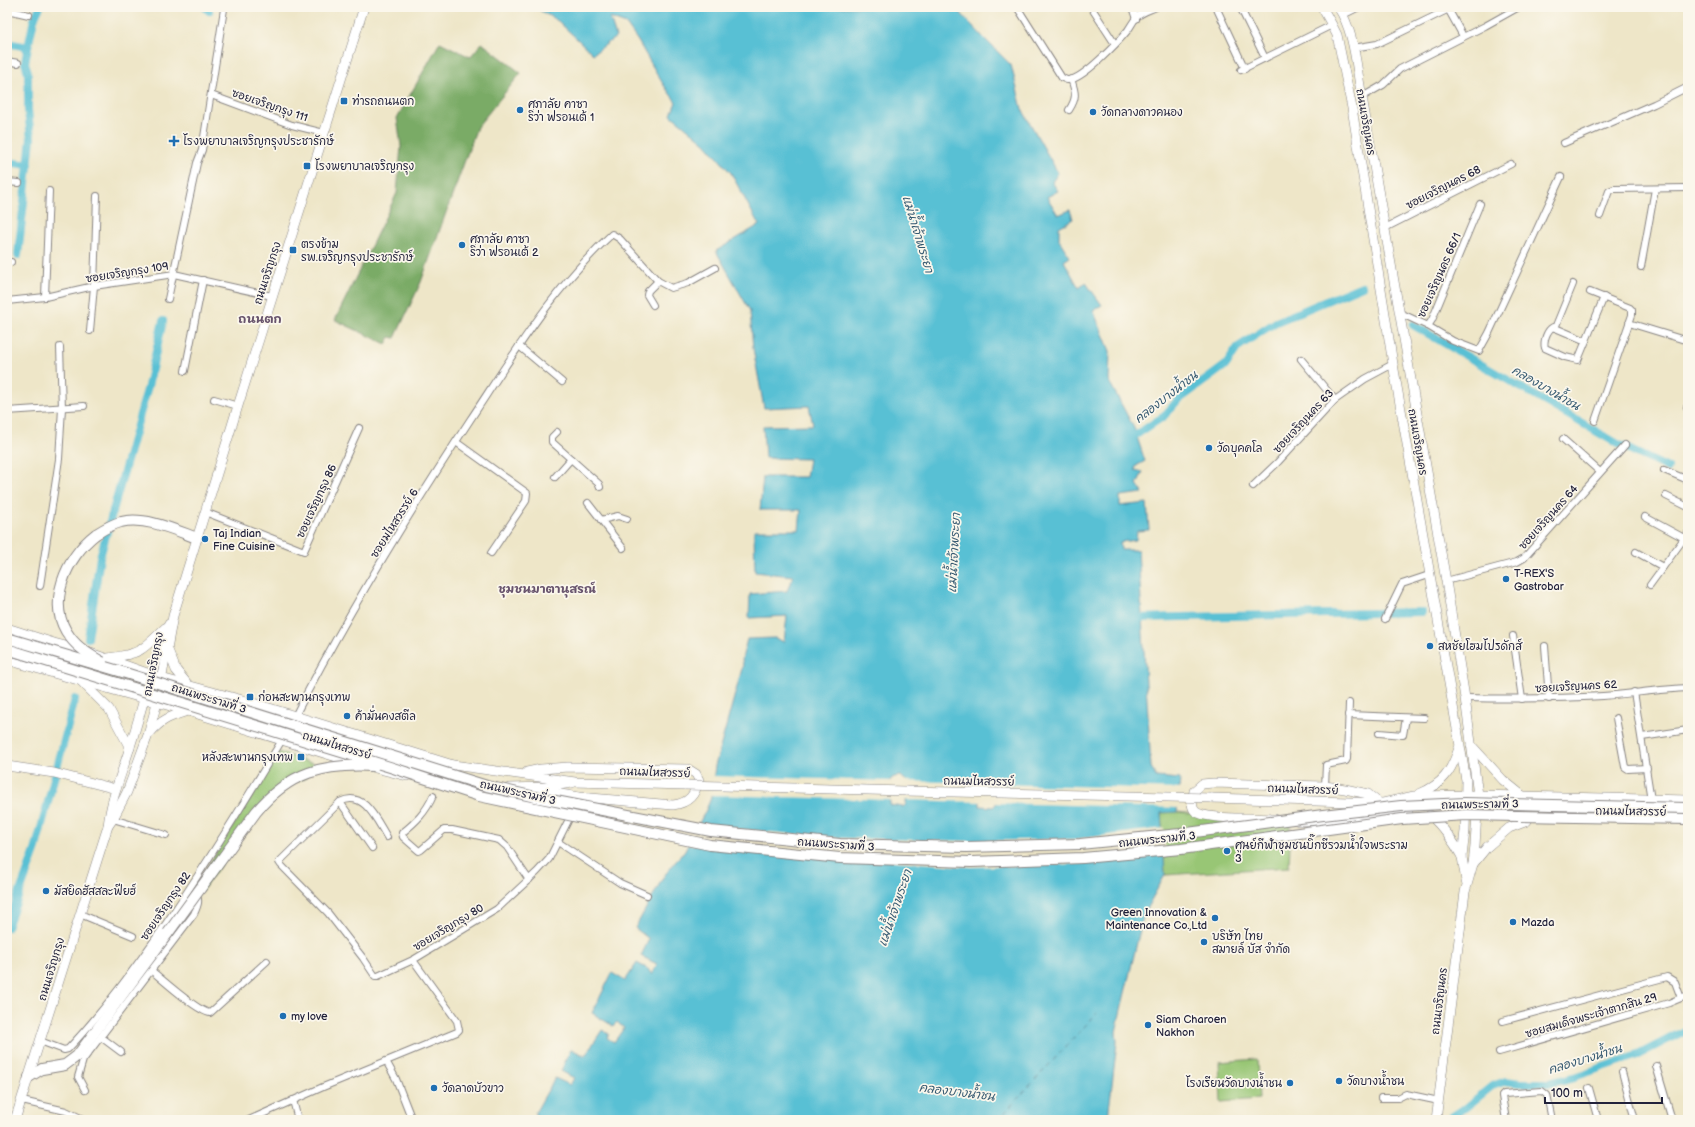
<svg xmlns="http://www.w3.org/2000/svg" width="1695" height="1127" viewBox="0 0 1695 1127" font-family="'Balsamiq Sans','Playpen Sans Thai',sans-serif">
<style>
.green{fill:#98c675;stroke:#5d7458}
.forest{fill:#7aab66;stroke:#4e6650}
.water{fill:#58c0d4;stroke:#3d7188;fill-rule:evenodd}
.pier{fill:#eee6c8}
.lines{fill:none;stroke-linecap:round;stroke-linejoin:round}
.canal{stroke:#58c0d4;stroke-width:8}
.ferry{stroke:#355971;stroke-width:1;stroke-dasharray:5 4;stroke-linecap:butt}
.street-casing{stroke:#888482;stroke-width:8}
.secondary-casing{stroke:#888482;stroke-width:10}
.primary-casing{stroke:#888482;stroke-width:12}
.street{stroke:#fff;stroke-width:6}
.secondary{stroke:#fff;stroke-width:9}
.primary{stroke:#fff;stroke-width:10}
.secondary-bridge-casing{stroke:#888482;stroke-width:10;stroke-linecap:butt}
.primary-bridge-casing{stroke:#888482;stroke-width:12;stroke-linecap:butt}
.secondary-bridge{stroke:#fff;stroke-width:9}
.primary-bridge{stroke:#fff;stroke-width:10}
.poi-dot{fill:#1f6fb2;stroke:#fbf7ec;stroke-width:1.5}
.labels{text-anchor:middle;stroke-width:3.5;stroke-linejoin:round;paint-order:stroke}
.poi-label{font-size:11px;fill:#22223b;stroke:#fbf7ec;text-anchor:start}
.street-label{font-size:11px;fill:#22223b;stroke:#fbf7ec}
.water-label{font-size:12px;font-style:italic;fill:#355971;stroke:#fbf7ec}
.neighbourhood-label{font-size:12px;font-weight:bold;fill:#68546d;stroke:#fbf7ec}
</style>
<rect width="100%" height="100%" fill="#fbf7ec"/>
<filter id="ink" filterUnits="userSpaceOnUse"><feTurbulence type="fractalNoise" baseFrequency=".025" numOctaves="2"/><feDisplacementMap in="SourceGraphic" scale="8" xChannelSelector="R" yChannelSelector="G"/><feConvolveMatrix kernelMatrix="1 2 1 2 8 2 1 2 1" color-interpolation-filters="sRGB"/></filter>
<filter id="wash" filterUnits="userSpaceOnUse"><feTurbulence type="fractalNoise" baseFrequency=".012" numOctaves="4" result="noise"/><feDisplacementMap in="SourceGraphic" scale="16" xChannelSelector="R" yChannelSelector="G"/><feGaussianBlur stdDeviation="0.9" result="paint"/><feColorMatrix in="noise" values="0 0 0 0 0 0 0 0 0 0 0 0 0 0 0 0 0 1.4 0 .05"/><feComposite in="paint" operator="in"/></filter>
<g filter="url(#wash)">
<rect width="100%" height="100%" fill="#eee6c8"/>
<!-- green -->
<g class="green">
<path d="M279,752L314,764L305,779L294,781L265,803L202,891L195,887Z"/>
<path d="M1161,812H1177L1291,823L1289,867L1165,875Z"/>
<path d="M1257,1059L1259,1099L1221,1102L1219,1062Z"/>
</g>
<!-- forest -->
<path class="forest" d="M440,42L470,57L482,43L521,73L477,127L421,282L395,338L390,337L386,344L335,320L397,193L401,146L397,118Z"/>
<!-- water -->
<path class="water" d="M534,7H955L983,37L1011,65L1022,109L1058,173L1052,182L1058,191L1047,197L1058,215L1070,210L1073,219L1059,227V240L1070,257L1064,261L1079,288L1086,283L1102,305L1093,310L1110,351L1109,381L1134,428L1145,461L1136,466L1135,470L1143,472L1137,484L1143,493L1120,496V506L1147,503L1149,530L1137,531L1136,540L1120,542L1121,550H1138L1151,767L1156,777L1180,779L1177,812L1161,813L1165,875L1144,913L1119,1018L1116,1032L1117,1042L1108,1118L1106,1120H538L535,1113L555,1078L570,1085L574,1078L561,1071L571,1049L585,1056L602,1030L609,1034L607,1038L614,1042L624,1028L617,1022L613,1026L592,1013L612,973L625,981L637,963L648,969L652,975L657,964L641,956L649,939L635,928L664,876L685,850L706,810L711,798L715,766L743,665L742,659L747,639L775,638L784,642L787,616L749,618L750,594L787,591L793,576L755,572L754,530H799L801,510H760L763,477H806L809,459L765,458L763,426L813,425L809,406L764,408L753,348L750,311L716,251L759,225L731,173L705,143L671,115L676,102L663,84L638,41L626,24L610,18L616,37L593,54L558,21ZM900,776L907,781L906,804L903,807L890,805V780L894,777ZM984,777H990L997,781L996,804L993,807L980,806V781Z"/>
<!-- pier -->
<g class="pier">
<path d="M712,776L892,781V800L709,795Z"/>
<path d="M905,781L982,783V802L904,800Z"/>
<path d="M995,784L1181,789L1179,808L994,803Z"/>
<path d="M697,824L714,827L837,838L969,841L1076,839L1164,828L1166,854L1076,864L971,867L686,844Z"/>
</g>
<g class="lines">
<!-- canal -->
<g class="canal">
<path d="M205,7L209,11"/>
<path d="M7,43L28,47"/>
<path d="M7,162L29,165"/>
<path d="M18,255L31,139L28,110V72L25,63L26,57L34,19L40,7"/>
<path d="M1413,325L1618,444L1668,468"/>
<path d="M1126,437L1136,435L1164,416L1177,401L1226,365L1238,347L1276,322L1362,286"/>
<path d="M1133,618L1422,612"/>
<path d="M88,638L100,557L148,386L163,321"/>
<path d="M7,927L35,851L75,699"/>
<path d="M1447,1120L1465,1108L1492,1086L1506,1081L1520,1083H1550L1574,1077L1638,1055L1688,1029"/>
</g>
<!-- ferry -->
<path class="ferry" d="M998,1120L1097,1013"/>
</g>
</g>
<g filter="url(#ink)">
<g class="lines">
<!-- street casing -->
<g class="street-casing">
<g id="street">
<path d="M1017,7L1062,78C1063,78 1066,80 1067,80C1081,82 1120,40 1128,30C1131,26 1133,21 1137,17C1142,12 1150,10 1156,7"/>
<path d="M1091,7L1115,44"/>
<path d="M1132,7L1136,19"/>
<path d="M1216,7L1245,69"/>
<path d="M1240,7L1265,58"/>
<path d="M1447,7L1463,36"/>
<path d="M7,10L29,15"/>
<path d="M1343,15L1359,7"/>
<path d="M1353,48L1377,44L1449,9"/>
<path d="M7,61L18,63"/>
<path d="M1241,70L1332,25"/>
<path d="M211,95L292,125L324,133"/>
<path d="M1362,97L1383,85L1400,69L1485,26L1519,7"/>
<path d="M1069,110C1077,98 1076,93 1071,79"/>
<path d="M1564,143L1654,104L1688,87"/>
<path d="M7,182L19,183"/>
<path d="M1600,216L1609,191L1614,189L1688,188"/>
<path d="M1385,228L1511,164"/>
<path d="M7,262H11"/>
<path d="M1641,267L1655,189"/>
<path d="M1590,292L1630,308L1632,310V315L1595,421"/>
<path d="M45,297L49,191"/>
<path d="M168,299L197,163L202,150L224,9"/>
<path d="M7,301L45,297L94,286L174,274L272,296"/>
<path d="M653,305L647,295L648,291L658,281"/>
<path d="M1400,313L1428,326L1432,320L1480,204"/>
<path d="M1629,323L1688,341"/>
<path d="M1428,326L1453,341L1479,351L1489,333L1561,177"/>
<path d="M1555,328L1573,284"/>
<path d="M90,331L94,286L97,196"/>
<path d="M1586,341L1553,327C1547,330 1543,341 1545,348L1565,357L1578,360L1604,297"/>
<path d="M519,346L562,382"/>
<path d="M1301,359L1335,400"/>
<path d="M185,371L203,280"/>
<path d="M214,399L238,406"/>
<path d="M1687,407L1688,408"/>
<path d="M7,411L84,406"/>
<path d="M557,432L552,437V442L599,484L600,487"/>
<path d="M1563,439L1600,472"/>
<path d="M456,442L527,493L526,501L491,553"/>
<path d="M1664,470L1688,480"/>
<path d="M555,477L571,459"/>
<path d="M1253,486L1277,463L1335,400L1365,379L1393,364"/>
<path d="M1666,496L1688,507"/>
<path d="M588,503L623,548"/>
<path d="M205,512L304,551L359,428"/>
<path d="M1645,517L1684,538"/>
<path d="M601,520L618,516L627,519"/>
<path d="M1636,552L1663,567"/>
<path d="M1446,581L1517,562L1524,558L1625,445"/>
<path d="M1650,585L1688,533"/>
<path d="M40,586L59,459L62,408L60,347"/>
<path d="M1385,619L1402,584L1429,575"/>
<path d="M1513,636L1522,699"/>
<path d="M1545,646L1549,699"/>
<path d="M1634,692L1651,800"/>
<path d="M1465,698C1511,699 1557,699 1603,696C1631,694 1659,689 1688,688"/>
<path d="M1348,715L1424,718"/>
<path d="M295,716C347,614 407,516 470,420C513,355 554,287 612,234L620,239L658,281L671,288L688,283L715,268"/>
<path d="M1616,718L1625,767L1628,769L1647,768"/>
<path d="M1379,733L1403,735L1406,718"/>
<path d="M1642,737L1688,730"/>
<path d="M1325,786L1326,765L1346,761L1347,759L1349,703"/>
<path d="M433,796C426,812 416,822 402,833L403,837L419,851L421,850L444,830H452L499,840L507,847L529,880"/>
<path d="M340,802L372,848"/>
<path d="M113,819L166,835"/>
<path d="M387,837C377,821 364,789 340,802L279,862L281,865L328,913L363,958L375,976H378L413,960"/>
<path d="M558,842L620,883L647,895"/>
<path d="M80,914L133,936"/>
<path d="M152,971C163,980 197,1011 210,1013L267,961"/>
<path d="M1503,1021L1667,977L1675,982L1681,998"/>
<path d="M101,1037L121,1052"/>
<path d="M40,1041L64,1050L68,1049C104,1011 135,968 165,925C206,865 244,803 282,740"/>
<path d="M1499,1052L1669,1003L1688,995"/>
<path d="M386,1061L396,1079L412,1120"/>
<path d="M1656,1066L1672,1120"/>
<path d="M1622,1072L1635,1120"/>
<path d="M1589,1088L1598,1120"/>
<path d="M85,1090L78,1077L83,1060L194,914C198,905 200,901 196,892"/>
<path d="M1381,1098H1398L1406,1094L1439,1101"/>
<path d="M293,1100L298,1120"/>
<path d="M22,1101L66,1111L85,1120"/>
<path d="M249,1120L323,1087L457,1032L459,1030L457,1021L413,960L497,909L537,872L549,859L572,813"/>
<path d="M1506,1120L1502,1096L1504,1094L1542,1091L1547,1095L1552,1120"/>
</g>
</g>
<!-- secondary casing -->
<g class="secondary-casing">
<g id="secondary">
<path d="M1322,7L1332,25L1337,35L1352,108L1393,364L1466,780L1465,831L1462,857L1466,881"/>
<path d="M1338,7C1355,32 1356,67 1362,97L1446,581L1465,698L1478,795L1475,846L1473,864L1465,892L1436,1120"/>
<path d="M7,628L54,643L85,651L161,678L250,702L453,765L575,782L685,785"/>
<path d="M168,650L176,670L189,686"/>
<path d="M108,658C140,654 142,651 165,628"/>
<path d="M7,660L188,711L359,764L407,776"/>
<path d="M82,682L109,709L130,748"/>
<path d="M150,733C162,719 171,716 188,711"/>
<path d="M1471,745L1503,780L1524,797"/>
<path d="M7,766L54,773L116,789"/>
<path d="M527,772L541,769L568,767L688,769L696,774L699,780C695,795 689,803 673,805L579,797L542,791"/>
<path d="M451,784L482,787"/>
<path d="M509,788L546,787L572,783"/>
<path d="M905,791L1002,793"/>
<path d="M1419,794C1443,784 1451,772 1459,748"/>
<path d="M1211,798L1383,803L1414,796L1478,795L1688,800"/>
<path d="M1430,815C1444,828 1453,840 1462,857"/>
<path d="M1275,819C1261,818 1203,820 1195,811C1190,806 1193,797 1194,791L1202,784L1213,783L1325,786L1345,789L1368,794L1379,803"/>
<path d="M1298,821H1333L1408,811"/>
<path d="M108,826L113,819L127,792L148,735L157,703L173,616L237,409L364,7"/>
<path d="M1473,864L1487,847L1509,828L1527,821"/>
<path d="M15,1120L108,826C111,798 122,773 130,747C143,706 152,664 169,624"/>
</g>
</g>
<!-- primary casing -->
<g class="primary-casing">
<g id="primary">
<path d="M96,534C104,529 112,524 121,522C145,516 175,530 197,538"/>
<path d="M29,1077L42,1069L65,1065L77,1056L168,933"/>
</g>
</g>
<!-- street -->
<use href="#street" class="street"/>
<!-- secondary -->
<use href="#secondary" class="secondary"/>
<!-- primary -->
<use href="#primary" class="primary"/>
<!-- secondary-bridge casing -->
<g class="secondary-bridge-casing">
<g id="secondary-bridge">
<path d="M685,785L905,791"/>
<path d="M1002,793L1211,798"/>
</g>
</g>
<!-- primary-bridge casing -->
<g class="primary-bridge-casing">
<g id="primary-bridge">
<path d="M96,534C66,557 45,604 70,637C78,648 90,655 102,662"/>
<path d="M7,638L119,671L487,786L540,798L711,831L840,844L966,847L1080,844L1180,834L1323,815L1401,806L1465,803L1688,808"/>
<path d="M7,649L390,767L479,796L710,845L840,858L971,862L1083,858L1181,849L1402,819L1466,815L1688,819"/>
<path d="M168,933L256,812C289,772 324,763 374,766"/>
</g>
</g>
<!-- secondary-bridge -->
<use href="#secondary-bridge" class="secondary-bridge"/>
<!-- primary-bridge -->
<use href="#primary-bridge" class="primary-bridge"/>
</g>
</g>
<!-- markers -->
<g class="poi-dot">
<rect x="340" y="97" width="8" height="8" rx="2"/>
<circle cx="520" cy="110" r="4"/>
<circle cx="1093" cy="112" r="4"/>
<path d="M172 135h4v4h4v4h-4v4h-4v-4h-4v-4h4z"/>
<rect x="303" y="162" width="8" height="8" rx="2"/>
<circle cx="462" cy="245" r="4"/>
<rect x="289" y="246" width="8" height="8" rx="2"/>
<circle cx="1209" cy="448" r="4"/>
<circle cx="205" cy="539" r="4"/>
<circle cx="1506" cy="579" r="4"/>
<circle cx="1430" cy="646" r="4"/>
<rect x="246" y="693" width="8" height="8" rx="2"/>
<circle cx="347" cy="716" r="4"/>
<rect x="297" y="753" width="8" height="8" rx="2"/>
<circle cx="1227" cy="851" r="4"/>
<circle cx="46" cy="891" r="4"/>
<circle cx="1215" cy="918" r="4"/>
<circle cx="1513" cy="922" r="4"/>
<circle cx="1204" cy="942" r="4"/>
<circle cx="283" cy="1016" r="4"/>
<circle cx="1148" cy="1025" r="4"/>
<circle cx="1339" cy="1081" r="4"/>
<circle cx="1290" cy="1083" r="4"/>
<circle cx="434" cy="1088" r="4"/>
</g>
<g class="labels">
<!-- poi labels -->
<g class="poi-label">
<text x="352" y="105">ท่ารถถนนตก</text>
<text x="528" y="108">ศุภาลัย คาซา<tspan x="528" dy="13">ริว่า ฟรอนเต้ 1</tspan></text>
<text x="1101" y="116">วัดกลางดาวคนอง</text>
<text x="183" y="145">โรงพยาบาลเจริญกรุงประชารักษ์</text>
<text x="315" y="170">โรงพยาบาลเจริญกรุง</text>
<text x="470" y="243">ศุภาลัย คาซา<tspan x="470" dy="13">ริว่า ฟรอนเต้ 2</tspan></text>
<text x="301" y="248">ตรงข้าม<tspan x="301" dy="13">รพ.เจริญกรุงประชารักษ์</tspan></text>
<text x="1217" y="452">วัดบุคคโล</text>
<text x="213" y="537">Taj Indian<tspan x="213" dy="13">Fine Cuisine</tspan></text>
<text x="1514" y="577">T-REX'S<tspan x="1514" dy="13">Gastrobar</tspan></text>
<text x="1438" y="650">สหชัยโฮมโปรดักส์</text>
<text x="258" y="701">ก่อนสะพานกรุงเทพ</text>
<text x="355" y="720">ค้ามั่นคงสตีล</text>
<text x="293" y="761" text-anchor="end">หลังสะพานกรุงเทพ</text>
<text x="1235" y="849">ศูนย์กีฬาชุมชนบิ๊กซีรวมน้ำใจพระราม<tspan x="1235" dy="13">3</tspan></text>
<text x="54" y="895">มัสยิดฮัสสละฟียฮ์</text>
<text x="1207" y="916" text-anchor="end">Green Innovation &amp;<tspan x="1207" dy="13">Maintenance Co.,Ltd</tspan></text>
<text x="1521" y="926">Mazda</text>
<text x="1212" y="940">บริษัท ไทย<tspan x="1212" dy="13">สมายล์ บัส จำกัด</tspan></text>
<text x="291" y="1020">my love</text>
<text x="1156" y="1023">Siam Charoen<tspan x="1156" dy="13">Nakhon</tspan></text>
<text x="1347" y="1085">วัดบางน้ำชน</text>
<text x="1282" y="1087" text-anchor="end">โรงเรียนวัดบางน้ำชน</text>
<text x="442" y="1092">วัดลาดบัวขาว</text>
</g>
<!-- street labels -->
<g class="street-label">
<text transform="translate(270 105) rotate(19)" y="4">ซอยเจริญกรุง 111</text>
<text transform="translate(1366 122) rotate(80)" y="4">ถนนเจริญนคร</text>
<text transform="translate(1443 187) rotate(-27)" y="4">ซอยเจริญนคร 68</text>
<text transform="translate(127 272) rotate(-9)" y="4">ซอยเจริญกรุง 109</text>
<text transform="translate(267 273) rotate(-72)" y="4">ถนนเจริญกรุง</text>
<text transform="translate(1439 275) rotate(-66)" y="4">ซอยเจริญนคร 66/1</text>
<text transform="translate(1303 421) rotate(-47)" y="4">ซอยเจริญนคร 63</text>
<text transform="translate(1418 442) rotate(80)" y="4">ถนนเจริญนคร</text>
<text transform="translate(316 501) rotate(-65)" y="4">ซอยเจริญกรุง 86</text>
<text transform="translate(1548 517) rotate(-48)" y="4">ซอยเจริญนคร 64</text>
<text transform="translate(394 523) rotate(-58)" y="4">ซอยมไหสวรรย์ 6</text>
<text transform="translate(153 664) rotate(-79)" y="4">ถนนเจริญกรุง</text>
<text transform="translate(1576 686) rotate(-3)" y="4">ซอยเจริญนคร 62</text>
<text transform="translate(209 698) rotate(17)" y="4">ถนนพระรามที่ 3</text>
<text transform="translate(337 745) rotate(17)" y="4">ถนนมไหสวรรย์</text>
<text transform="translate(655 772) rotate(2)" y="4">ถนนมไหสวรรย์</text>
<text transform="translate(979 781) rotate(1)" y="4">ถนนมไหสวรรย์</text>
<text transform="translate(1303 789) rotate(2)" y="4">ถนนมไหสวรรย์</text>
<text transform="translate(518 792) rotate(13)" y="4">ถนนพระรามที่ 3</text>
<text transform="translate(1480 804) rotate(-1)" y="4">ถนนพระรามที่ 3</text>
<text transform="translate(1631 811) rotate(1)" y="4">ถนนมไหสวรรย์</text>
<text transform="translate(1157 839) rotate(-6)" y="4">ถนนพระรามที่ 3</text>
<text transform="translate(836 844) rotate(4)" y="4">ถนนพระรามที่ 3</text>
<text transform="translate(165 906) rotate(-56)" y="4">ซอยเจริญกรุง 82</text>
<text transform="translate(448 927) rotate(-31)" y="4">ซอยเจริญกรุง 80</text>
<text transform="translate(51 969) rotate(-73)" y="4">ถนนเจริญกรุง</text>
<text transform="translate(1439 1001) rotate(-83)" y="4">ถนนเจริญนคร</text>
<text transform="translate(1591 1015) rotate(-16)" y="4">ซอยสมเด็จพระเจ้าตากสิน 29</text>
</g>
<!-- water labels -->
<g class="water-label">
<text transform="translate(918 234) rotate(73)" y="4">แม่น้ำเจ้าพระยา</text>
<text transform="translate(1546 388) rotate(30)" y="4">คลองบางน้ำชน</text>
<text transform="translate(1166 397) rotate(-38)" y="4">คลองบางน้ำชน</text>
<text transform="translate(954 553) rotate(-87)" y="4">แม่น้ำเจ้าพระยา</text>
<text transform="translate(895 908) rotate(-71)" y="4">แม่น้ำเจ้าพระยา</text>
<text transform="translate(1585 1059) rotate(-17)" y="4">คลองบางน้ำชน</text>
<text transform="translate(957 1092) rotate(7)" y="4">คลองบางน้ำชน</text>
</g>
<!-- neighbourhood labels -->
<g class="neighbourhood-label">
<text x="260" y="323">ถนนตก</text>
<text x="547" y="593">ชุมชนมาตานุสรณ์</text>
</g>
</g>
<!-- margin -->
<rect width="1695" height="1127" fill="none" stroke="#fbf7ec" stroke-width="24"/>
<!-- scale -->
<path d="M1545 1097v6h117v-6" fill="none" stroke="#22223b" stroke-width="2"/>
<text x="1551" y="1097" font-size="12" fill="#22223b" stroke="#fbf7ec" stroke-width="3" paint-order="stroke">100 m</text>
</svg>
